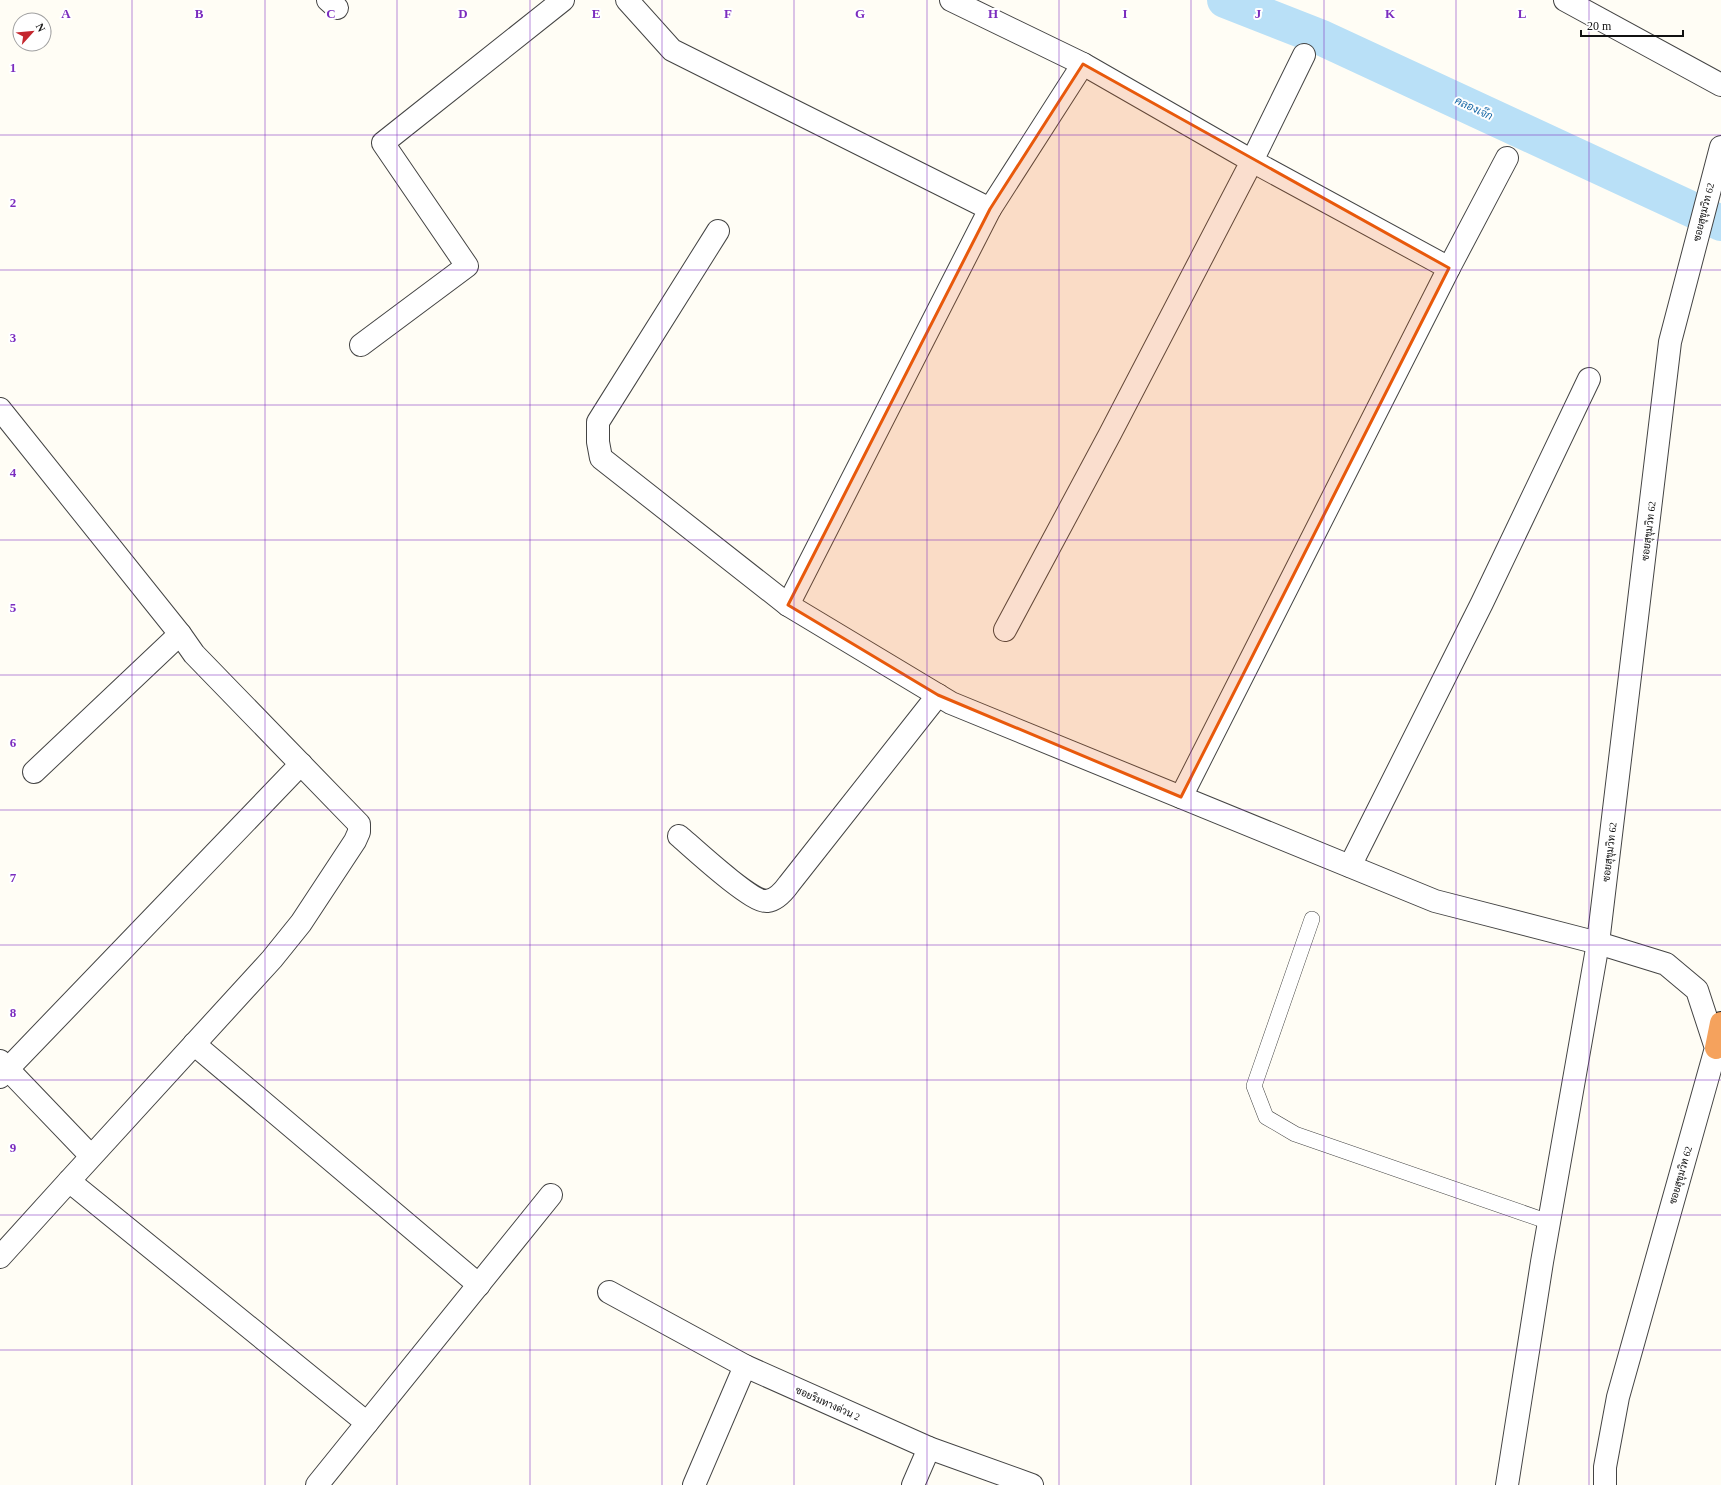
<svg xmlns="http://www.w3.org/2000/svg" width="1721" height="1485" viewBox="0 0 1721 1485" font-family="'Times New Roman',Sarabun,serif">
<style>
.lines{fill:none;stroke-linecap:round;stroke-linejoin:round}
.canal{stroke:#b9e0f7;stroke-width:36}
.service-casing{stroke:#444;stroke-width:16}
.minor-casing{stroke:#444;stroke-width:24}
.tertiary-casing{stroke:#444;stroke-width:24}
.motorway-casing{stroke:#222;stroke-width:24}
.service{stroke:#fff;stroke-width:15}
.minor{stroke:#fff;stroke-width:22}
.tertiary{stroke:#fff;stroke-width:22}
.motorway{stroke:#f5a25d;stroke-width:22}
.marked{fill:#e8590c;fill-opacity:0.2;stroke:#e8590c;stroke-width:3;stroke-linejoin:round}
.grid{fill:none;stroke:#7b2cbf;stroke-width:1;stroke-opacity:0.55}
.labels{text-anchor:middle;stroke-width:4;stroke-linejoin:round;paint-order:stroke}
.street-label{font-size:10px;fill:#111;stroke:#fff}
.water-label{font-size:11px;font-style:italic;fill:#1768a6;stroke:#fff}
.grid-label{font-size:13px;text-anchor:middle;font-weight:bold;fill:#7b2cbf;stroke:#fff;stroke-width:4;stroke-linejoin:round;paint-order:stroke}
</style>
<rect width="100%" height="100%" fill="#fffdf5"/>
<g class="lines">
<!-- canal -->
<path class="canal" d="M1225,0L1322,38L1721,223"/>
<!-- service casing -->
<g class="service-casing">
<path id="service" d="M1312,919L1254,1086L1266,1117L1295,1134L1549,1222"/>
</g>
<!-- minor casing -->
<g class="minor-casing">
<g id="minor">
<path d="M328,0L337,8"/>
<path d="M627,0L672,50L990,209L1083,64L1252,161L1110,434L1005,630"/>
<path d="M951,0L1083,64"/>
<path d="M1565,0L1721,85"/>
<path d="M718,231L598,422V442L601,458L788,605L951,703L1435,901L1598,943L1542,1262L1507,1485"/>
<path d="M1449,268L1507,158"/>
<path d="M361,345L467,266L383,143L563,0"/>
<path d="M0,409L180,634L194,654L359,824V832L355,841L301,923L272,959L69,1181"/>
<path d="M788,605L990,209"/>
<path d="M34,772L180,634"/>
<path d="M1181,797L1449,268L1252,161L1304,55"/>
<path d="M679,836C693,848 752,903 767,901C776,900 784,891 789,884L938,695"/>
<path d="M1350,866L1482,603L1589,379"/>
<path d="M194,1044L479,1285"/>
<path d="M0,1061L91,1156"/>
<path d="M0,1077L301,764"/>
<path d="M0,1257L69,1181L367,1423"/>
<path d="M609,1292L745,1366"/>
<path d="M317,1485L551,1195"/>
<path d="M694,1485L745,1366L929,1448L1032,1485"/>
<path d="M913,1485L929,1448"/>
</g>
</g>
<!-- tertiary casing -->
<g class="tertiary-casing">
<path id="tertiary" d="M1605,1485V1467L1618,1397L1716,1048L1697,990L1666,964L1598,943L1670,342L1721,147"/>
</g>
<!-- motorway casing -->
<g class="motorway-casing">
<path id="motorway" d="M1716,1048L1721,1023"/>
</g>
<!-- service -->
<use href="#service" class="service"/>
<!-- minor -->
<use href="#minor" class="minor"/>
<!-- tertiary -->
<use href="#tertiary" class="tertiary"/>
<!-- motorway -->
<use href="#motorway" class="motorway"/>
</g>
<!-- marked area -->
<path class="marked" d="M1083,64L1449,268L1181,797L938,695L788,605L990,209Z"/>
<!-- grid -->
<path class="grid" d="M132,0V1485M265,0V1485M397,0V1485M530,0V1485M662,0V1485M794,0V1485M927,0V1485M1059,0V1485M1191,0V1485M1324,0V1485M1456,0V1485M1589,0V1485M0,135H1721M0,270H1721M0,405H1721M0,540H1721M0,675H1721M0,810H1721M0,945H1721M0,1080H1721M0,1215H1721M0,1350H1721"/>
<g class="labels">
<!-- street labels -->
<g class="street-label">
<text transform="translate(1703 212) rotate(-76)" y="4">ซอยสุขุมวิท 62</text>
<text transform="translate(1648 531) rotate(-83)" y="4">ซอยสุขุมวิท 62</text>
<text transform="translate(1609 852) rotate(-83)" y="4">ซอยสุขุมวิท 62</text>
<text transform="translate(1680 1175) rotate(-74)" y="4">ซอยสุขุมวิท 62</text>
<text transform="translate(828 1403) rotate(24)" y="4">ซอยริมทางด่วน 2</text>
</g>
<!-- water labels -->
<g class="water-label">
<text transform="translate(1474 108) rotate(25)" y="4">คลองเจ๊ก</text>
</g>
</g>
<g class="grid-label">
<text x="66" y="18">A</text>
<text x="199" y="18">B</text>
<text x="331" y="18">C</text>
<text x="463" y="18">D</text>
<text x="596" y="18">E</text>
<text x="728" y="18">F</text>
<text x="860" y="18">G</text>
<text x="993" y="18">H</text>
<text x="1125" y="18">I</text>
<text x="1258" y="18">J</text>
<text x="1390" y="18">K</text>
<text x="1522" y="18">L</text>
<text x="13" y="72">1</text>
<text x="13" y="207">2</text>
<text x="13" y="342">3</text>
<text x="13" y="477">4</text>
<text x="13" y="612">5</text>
<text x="13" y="747">6</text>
<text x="13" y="882">7</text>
<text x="13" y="1017">8</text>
<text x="13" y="1152">9</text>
</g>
<!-- north arrow -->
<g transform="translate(32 32) rotate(63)"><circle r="19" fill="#ffffff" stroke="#a0a0a0"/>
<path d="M0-3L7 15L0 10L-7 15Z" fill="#c4262e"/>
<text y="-6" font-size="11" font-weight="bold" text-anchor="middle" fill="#111111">N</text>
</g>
<!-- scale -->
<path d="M1581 30v6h102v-6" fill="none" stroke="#111111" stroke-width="2"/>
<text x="1587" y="30" font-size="12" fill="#111111" stroke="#ffffff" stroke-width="3" paint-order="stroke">20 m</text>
</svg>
